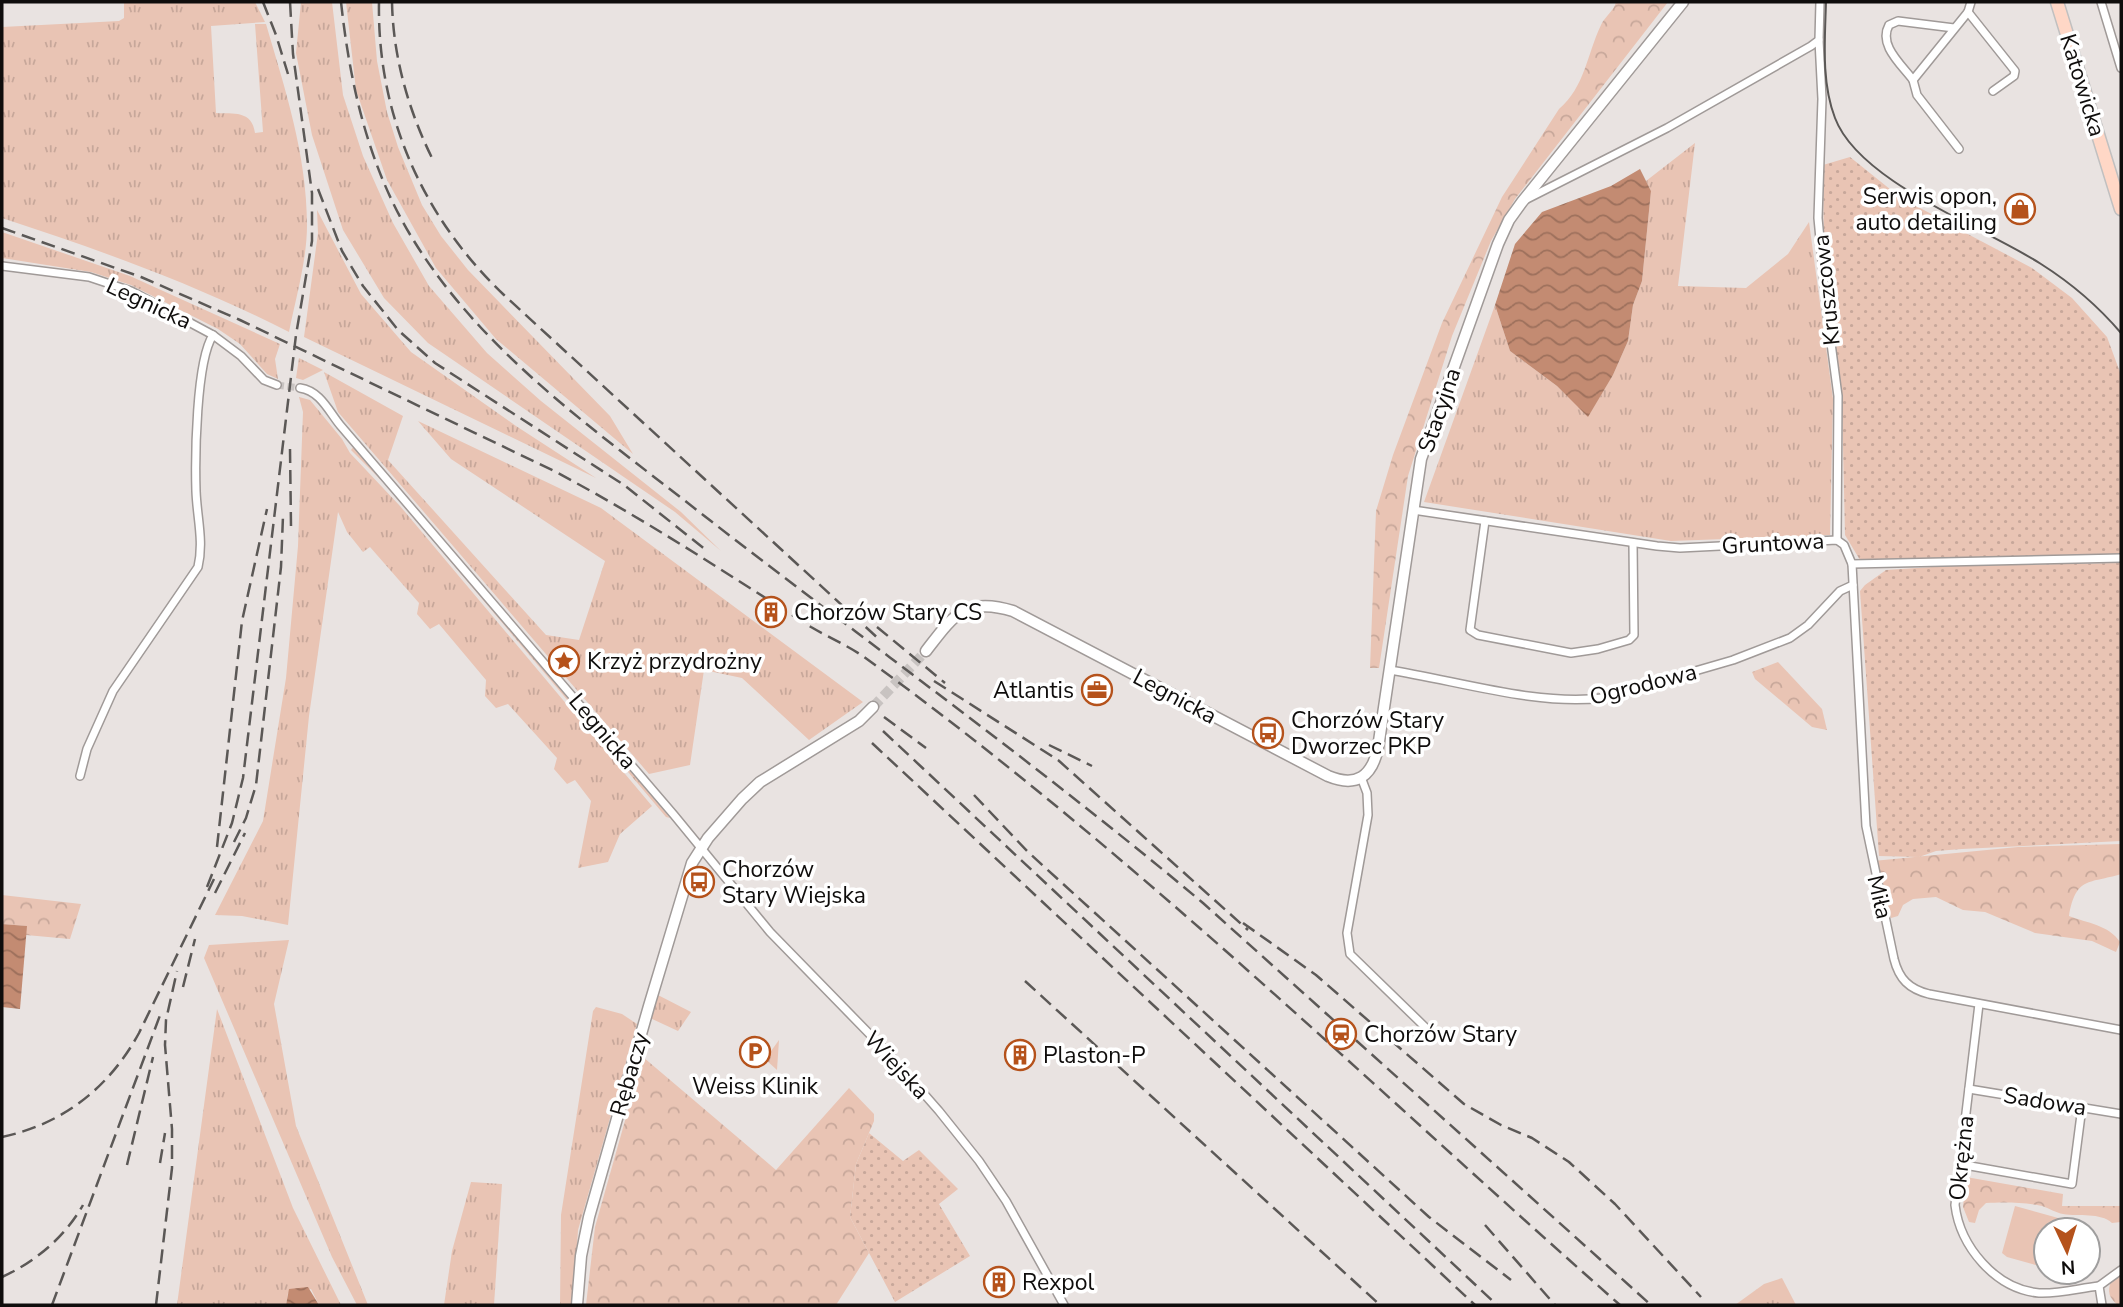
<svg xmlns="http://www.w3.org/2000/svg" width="2123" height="1307" viewBox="0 0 2123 1307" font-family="'Nunito Sans',sans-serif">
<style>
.grass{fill:url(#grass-tufts)}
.forest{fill:url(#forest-crowns)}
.garden{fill:url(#garden-dots)}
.pitch{fill:#e9c4b4}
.water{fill:url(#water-waves)}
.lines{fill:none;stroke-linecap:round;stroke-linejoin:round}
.street-tunnel{stroke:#c8c3c1;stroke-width:7;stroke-dasharray:7 3.5;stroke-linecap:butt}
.secondary-tunnel{stroke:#c8c3c1;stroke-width:10;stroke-dasharray:10 5;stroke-linecap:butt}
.street-casing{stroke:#a09a98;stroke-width:10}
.secondary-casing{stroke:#a09a98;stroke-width:13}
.primary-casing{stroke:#c1c0c0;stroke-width:15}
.street{stroke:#fff;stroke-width:7}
.secondary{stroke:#fff;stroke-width:10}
.primary{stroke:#ffd7c6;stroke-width:12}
.tram{stroke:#5b5856;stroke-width:2}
.rail{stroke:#5b5856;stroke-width:2.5;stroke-dasharray:14 7;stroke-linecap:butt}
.labels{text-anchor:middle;stroke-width:7;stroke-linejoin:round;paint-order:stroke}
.street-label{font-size:23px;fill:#0f0d0c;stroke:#fff}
.poi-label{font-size:23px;fill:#0f0d0c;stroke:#fff;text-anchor:start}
</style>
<defs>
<pattern id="grass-tufts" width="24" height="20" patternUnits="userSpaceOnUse" patternTransform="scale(1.75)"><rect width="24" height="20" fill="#e9c4b4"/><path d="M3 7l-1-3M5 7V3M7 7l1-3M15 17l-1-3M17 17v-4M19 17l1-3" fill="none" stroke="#c7a79a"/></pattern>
<pattern id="forest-crowns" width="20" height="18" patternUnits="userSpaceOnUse" patternTransform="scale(1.75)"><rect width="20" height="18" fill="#e9c4b4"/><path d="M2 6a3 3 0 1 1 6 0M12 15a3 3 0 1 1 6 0" fill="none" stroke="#c7a79a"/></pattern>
<pattern id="garden-dots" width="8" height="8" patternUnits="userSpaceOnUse" patternTransform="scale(1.75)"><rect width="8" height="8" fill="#e9c4b4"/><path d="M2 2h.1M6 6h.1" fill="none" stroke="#c7a79a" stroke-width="1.8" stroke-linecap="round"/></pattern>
<pattern id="water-waves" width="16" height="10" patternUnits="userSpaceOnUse" patternTransform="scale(1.75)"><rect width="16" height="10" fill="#c38b72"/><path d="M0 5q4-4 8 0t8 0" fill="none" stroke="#9d705c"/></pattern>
</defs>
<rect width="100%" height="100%" fill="#e9e3e1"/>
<!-- grass -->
<g class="grass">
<path d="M124,2H255L265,22L211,26L216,113C233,114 252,110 255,133L263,132L255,24H266C285,89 307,155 307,225C307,260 296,297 289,332C197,285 100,250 2,218V27L119,21L124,18Z"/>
<path d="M301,2H332L343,95L363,156L393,223L429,286L487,353L541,401L681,512L721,551L675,512L428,343L384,298L343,230L312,135L296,53Z"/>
<path d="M346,2H372L377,61L387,112L398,147L422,205L441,236L468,270L610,416L633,454L496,339L436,268L387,180L356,90Z"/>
<path d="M1695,143L1678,286L1746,288L1788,254L1809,222L1833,399L1830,535L1671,541L1424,502L1495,305L1510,351L1557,386L1588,416L1613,375L1628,341L1633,305L1642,281L1651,191L1646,181Z"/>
<path d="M317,210L361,294L411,352L516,426L596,478L304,337L318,233Z"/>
<path d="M2,232L130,276L280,344L275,359L278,379L267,374L240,344L218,329L131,285L91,272L2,258Z"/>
<path d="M299,358L323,370L303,380L296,378Z"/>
<path d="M324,372L403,416L388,460L546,635L579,640L605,561L451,459L418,421L601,508L863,702L809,740L742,678L704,670L690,765L649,774L338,412Z"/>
<path d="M299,397L310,400L342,439L350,453L400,506L652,806L620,834L608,862L578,868L591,801L575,780L567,784L554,769L557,758L508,704L496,708L485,696L486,680L439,624L430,629L417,614L419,603L370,547L363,552L347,532L338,512L309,716L288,925L242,916L215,915L263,821L286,678L298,546L303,412Z"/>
<path d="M354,446L515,633L670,818L666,817L386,485L351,450Z"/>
<path d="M289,940L274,1004L296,1126L368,1305H357L332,1257L204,958L209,945Z"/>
<path d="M656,994L691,1012L678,1031L650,1018Z"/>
<path d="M596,1007L622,1014L637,1024L578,1230L573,1305H560L561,1215L593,1011Z"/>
<path d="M217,1009L293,1208L341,1305H319L311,1289L288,1293L286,1305H177Z"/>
<path d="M779,1040L777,1070L766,1060V1058Z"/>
<path d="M471,1182L502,1184L494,1305H444L452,1251Z"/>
<path d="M1782,1278L1796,1305H1735L1764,1284Z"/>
</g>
<!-- forest -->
<g class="forest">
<path d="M1616,2H1668L1515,199L1491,241L1452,336L1408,476L1379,668H1370L1376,511L1393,455L1442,323L1502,197L1559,109C1585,87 1587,54 1601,25C1605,16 1614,11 1616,2Z"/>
<path d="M1778,662L1822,709L1827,730L1812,727L1755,679L1752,672Z"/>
<path d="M2121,844V874C2089,884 2076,876 2069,916C2087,923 2109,925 2120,942L2116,952L2092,941L2035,933L1985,912L1963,910L1936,897L1913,899L1903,905L1898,916L1891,918L1873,861L2018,847Z"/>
<path d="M2,895L81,904L70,939L26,935V926L2,924Z"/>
<path d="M643,1057L776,1170L849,1088L874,1114V1121L856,1164L850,1217L869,1253L836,1305H586L595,1227Z"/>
<path d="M1966,1177L2063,1194L2062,1206H2121V1222L2112,1223C2100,1212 2079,1217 2063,1214C2056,1213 2049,1208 2042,1206C2025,1202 2002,1202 1986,1203L1979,1210L1975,1223L1969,1222L1963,1207Z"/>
<path d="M2121,1275V1305H2118C2109,1298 2107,1292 2111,1281Z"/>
</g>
<!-- garden -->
<g class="garden">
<path d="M1850,157L1901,198L1939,218L1941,216L1947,219L1945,222L2032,268L2072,298L2107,337L2121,375V554L1860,560L1845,535L1842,401L1824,264L1823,165Z"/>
<path d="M2121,563V841L1962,849L1936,851L1919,857L1879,856L1860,591L1865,585L1886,570L1948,566Z"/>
<path d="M869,1133L903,1161L919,1150L958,1189L939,1204L970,1256L895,1302L850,1217L856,1164Z"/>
</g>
<!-- pitch -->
<path class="pitch" d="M2015,1206L2087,1226L2095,1234L2088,1259V1230H2046V1268L2007,1257L2002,1253Z"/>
<!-- water -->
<g class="water">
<path d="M1640,169L1651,191L1642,281L1633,305L1628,341L1613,375L1588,417L1557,386L1510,351L1495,305L1515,244L1542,212L1611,186Z"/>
<path d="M2,924L27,926L20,1009L2,1007Z"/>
<path d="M308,1287L319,1305H286L289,1289Z"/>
</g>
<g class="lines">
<!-- street-tunnel -->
<path class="street-tunnel" d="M277,385L300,388"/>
<!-- secondary-tunnel -->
<path class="secondary-tunnel" d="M873,707L926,651"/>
<!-- street casing -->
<g class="street-casing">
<g id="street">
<path d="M2101,2L2121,68"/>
<path d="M1968,12L2015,71L2014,76L1993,91"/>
<path d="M1819,40L1822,99L1818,218L1827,313L1838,396L1837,540"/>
<path d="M1913,80C1901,64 1878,45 1889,25L1898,21L1954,28"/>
<path d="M1959,149L1917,95L1913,80L1968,12L1971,2"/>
<path d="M1527,199L1667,128L1811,46L1819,40L1820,2"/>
<path d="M2,266L89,277L131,291L213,335L241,356L264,380L277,385"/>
<path d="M300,388C320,391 328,410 340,425L674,815L770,932L889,1054L939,1111L979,1161L1006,1201L1064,1305"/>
<path d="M1413,510L1657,546L1680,548L1837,540L1844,545L1852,564L1866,826L1894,959C1899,979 1909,989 1929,994L2121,1030"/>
<path d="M1485,521L1470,630L1478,635L1571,653L1598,649L1629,640L1634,635L1633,543"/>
<path d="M1852,564L2121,558"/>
<path d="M1389,670C1455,680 1536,706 1602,698L1733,660L1790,638L1808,625L1840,591L1853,585"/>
<path d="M80,776L87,749L113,691L198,567C204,541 197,518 196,491C195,458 196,361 213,335"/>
<path d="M1361,777L1367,793L1368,815L1347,933L1350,954L1425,1027"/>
<path d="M1979,1004L1955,1205C1960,1246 1995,1289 2039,1293C2059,1294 2080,1288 2099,1286"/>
<path d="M1969,1089L2121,1114"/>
<path d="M1959,1164L2072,1184L2082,1107"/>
<path d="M2102,1305L2099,1286L2121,1270"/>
</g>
</g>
<!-- secondary casing -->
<g class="secondary-casing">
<g id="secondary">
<path d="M926,651C953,616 965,596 1013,611L1328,776C1357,788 1372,776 1378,748L1421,459L1498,244L1509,220L1522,202L1683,2"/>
<path d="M577,1305L581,1256L589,1217L649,1006L692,863L708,838L742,799L760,782L859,721L873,707"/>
</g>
</g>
<!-- primary casing -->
<g class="primary-casing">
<path id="primary" d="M2057,2L2121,209"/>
</g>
<!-- street -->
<use href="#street" class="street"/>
<!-- secondary -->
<use href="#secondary" class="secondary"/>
<!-- primary -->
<use href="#primary" class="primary"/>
<!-- tram -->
<path class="tram" d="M1826,2C1825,39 1821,82 1835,118C1859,182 1985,228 2041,264C2071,283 2098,306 2121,333"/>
<!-- rail -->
<g class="rail">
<path d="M263,2L276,35L288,74"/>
<path d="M341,2C350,85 369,169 414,241C484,354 595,430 698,511C866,642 1040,766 1203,903L1651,1305"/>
<path d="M379,2C377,115 423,218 504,295L881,641"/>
<path d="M392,2C393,56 408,109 432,158"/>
<path d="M318,189L342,251L363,286L398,330L435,363L624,485L706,550"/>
<path d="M2,228L141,277L240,320L554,471C643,518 726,573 811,627C828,637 847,645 864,657C1133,852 1371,1086 1620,1305"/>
<path d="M290,449L291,526"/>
<path d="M877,627L945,683"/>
<path d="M934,681L1058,760L1248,930"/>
<path d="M884,717L926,748"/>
<path d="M883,731L1497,1305"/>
<path d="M872,743L1475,1305"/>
<path d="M1049,745L1092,766"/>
<path d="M974,795L1028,852L1429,1217L1511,1280"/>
<path d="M234,842L246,818L256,785L281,567L283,516"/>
<path d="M217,847L242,621L267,509"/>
<path d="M207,887L232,823L243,778L296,335L312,241V193L293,54L290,2"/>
<path d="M215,893L245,833"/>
<path d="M1243,923L1316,975L1464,1104L1501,1125L1532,1138L1569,1162L1615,1204L1701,1297"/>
<path d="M1025,981L1380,1305"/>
<path d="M183,987L195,939"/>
<path d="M2,1137C63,1124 109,1088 139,1033L214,879"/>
<path d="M160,1163L165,1133"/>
<path d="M127,1165L153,1057"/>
<path d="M1485,1225L1555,1305"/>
<path d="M2,1277C35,1262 65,1237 83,1205"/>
<path d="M52,1305L162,1010"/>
<path d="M156,1305L172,1168V1129L165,1045L166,1020L177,971"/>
</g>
</g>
<!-- icons -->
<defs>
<g id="shop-ring" transform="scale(1.575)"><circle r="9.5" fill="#fff" stroke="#b5521b" stroke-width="1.5"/><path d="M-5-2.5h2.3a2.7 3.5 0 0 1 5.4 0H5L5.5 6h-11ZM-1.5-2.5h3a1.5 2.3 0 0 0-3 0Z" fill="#b5521b"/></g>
<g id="building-ring" transform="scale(1.575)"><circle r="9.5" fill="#fff" stroke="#b5521b" stroke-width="1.5"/><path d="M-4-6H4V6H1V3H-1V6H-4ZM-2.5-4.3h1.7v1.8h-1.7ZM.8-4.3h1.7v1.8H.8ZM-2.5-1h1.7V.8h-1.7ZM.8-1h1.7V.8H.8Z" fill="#b5521b"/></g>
<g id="sight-ring" transform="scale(1.575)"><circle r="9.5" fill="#fff" stroke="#b5521b" stroke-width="1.5"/><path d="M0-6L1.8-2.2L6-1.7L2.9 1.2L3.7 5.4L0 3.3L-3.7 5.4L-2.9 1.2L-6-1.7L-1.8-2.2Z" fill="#b5521b"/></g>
<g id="office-ring" transform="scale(1.575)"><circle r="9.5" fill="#fff" stroke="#b5521b" stroke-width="1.5"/><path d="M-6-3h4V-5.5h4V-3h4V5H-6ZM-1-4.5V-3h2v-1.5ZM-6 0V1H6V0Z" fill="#b5521b"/></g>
<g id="bus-ring" transform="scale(1.575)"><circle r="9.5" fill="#fff" stroke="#b5521b" stroke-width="1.5"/><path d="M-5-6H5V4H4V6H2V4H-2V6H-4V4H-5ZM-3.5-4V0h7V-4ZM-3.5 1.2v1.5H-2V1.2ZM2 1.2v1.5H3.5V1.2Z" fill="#b5521b"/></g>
<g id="station-ring" transform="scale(1.575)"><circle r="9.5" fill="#fff" stroke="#b5521b" stroke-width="1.5"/><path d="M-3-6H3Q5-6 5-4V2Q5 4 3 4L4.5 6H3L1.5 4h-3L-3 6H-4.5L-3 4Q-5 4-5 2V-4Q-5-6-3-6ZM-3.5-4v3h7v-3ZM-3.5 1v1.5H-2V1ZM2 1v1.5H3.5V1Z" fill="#b5521b"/></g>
<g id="parking-ring" transform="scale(1.575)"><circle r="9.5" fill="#fff" stroke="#b5521b" stroke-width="1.5"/><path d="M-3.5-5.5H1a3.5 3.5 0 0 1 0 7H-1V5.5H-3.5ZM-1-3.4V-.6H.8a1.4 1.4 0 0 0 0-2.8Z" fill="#b5521b"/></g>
</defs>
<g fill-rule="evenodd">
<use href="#shop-ring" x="2020" y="209"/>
<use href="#building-ring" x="771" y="612"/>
<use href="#sight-ring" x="564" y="661"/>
<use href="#office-ring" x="1097" y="690"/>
<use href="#bus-ring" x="1268" y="733"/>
<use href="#bus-ring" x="699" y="882"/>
<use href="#station-ring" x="1341" y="1034"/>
<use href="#parking-ring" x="755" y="1052"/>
<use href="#building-ring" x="1020" y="1055"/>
<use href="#building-ring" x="999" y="1282"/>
</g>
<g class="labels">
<!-- street labels -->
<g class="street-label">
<text transform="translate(2083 85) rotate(73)" y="8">Katowicka</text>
<text transform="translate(1826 290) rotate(-96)" y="8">Kruszcowa</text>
<text transform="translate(149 303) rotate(25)" y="8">Legnicka</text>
<text transform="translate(1439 410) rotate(-71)" y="8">Stacyjna</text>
<text transform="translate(1773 543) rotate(-3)" y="8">Gruntowa</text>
<text transform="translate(1643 684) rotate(-14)" y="8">Ogrodowa</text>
<text transform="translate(1175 696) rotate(28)" y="8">Legnicka</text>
<text transform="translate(603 731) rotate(50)" y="8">Legnicka</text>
<text transform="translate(1880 897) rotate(77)" y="8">Miła</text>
<text transform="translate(897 1065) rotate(47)" y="8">Wiejska</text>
<text transform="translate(629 1074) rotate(-74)" y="8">Rębaczy</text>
<text transform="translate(2045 1101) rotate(9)" y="8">Sadowa</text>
<text transform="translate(1961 1158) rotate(-84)" y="8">Okrężna</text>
</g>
<!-- poi labels -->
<g class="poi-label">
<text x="1997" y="204" text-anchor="end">Serwis opon,<tspan x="1997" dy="26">auto detailing</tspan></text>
<text x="794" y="620">Chorzów Stary CS</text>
<text x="587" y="669">Krzyż przydrożny</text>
<text x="1074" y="698" text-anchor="end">Atlantis</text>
<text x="1291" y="728">Chorzów Stary<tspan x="1291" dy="26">Dworzec PKP</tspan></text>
<text x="722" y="877">Chorzów<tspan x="722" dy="26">Stary Wiejska</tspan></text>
<text x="1364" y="1042">Chorzów Stary</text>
<text x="1043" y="1063">Plaston-P</text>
<text x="755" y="1094" text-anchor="middle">Weiss Klinik</text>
<text x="1022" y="1290">Rexpol</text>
</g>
</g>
<!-- border -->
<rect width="2123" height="1307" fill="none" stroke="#0f0d0c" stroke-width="7"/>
<!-- north arrow -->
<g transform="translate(2067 1251) rotate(176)"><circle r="33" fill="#ffffff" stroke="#9f9e9e" stroke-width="2"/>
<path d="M0-5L12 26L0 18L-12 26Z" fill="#b5521b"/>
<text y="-10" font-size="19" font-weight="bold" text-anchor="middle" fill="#0f0d0c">N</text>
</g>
</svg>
